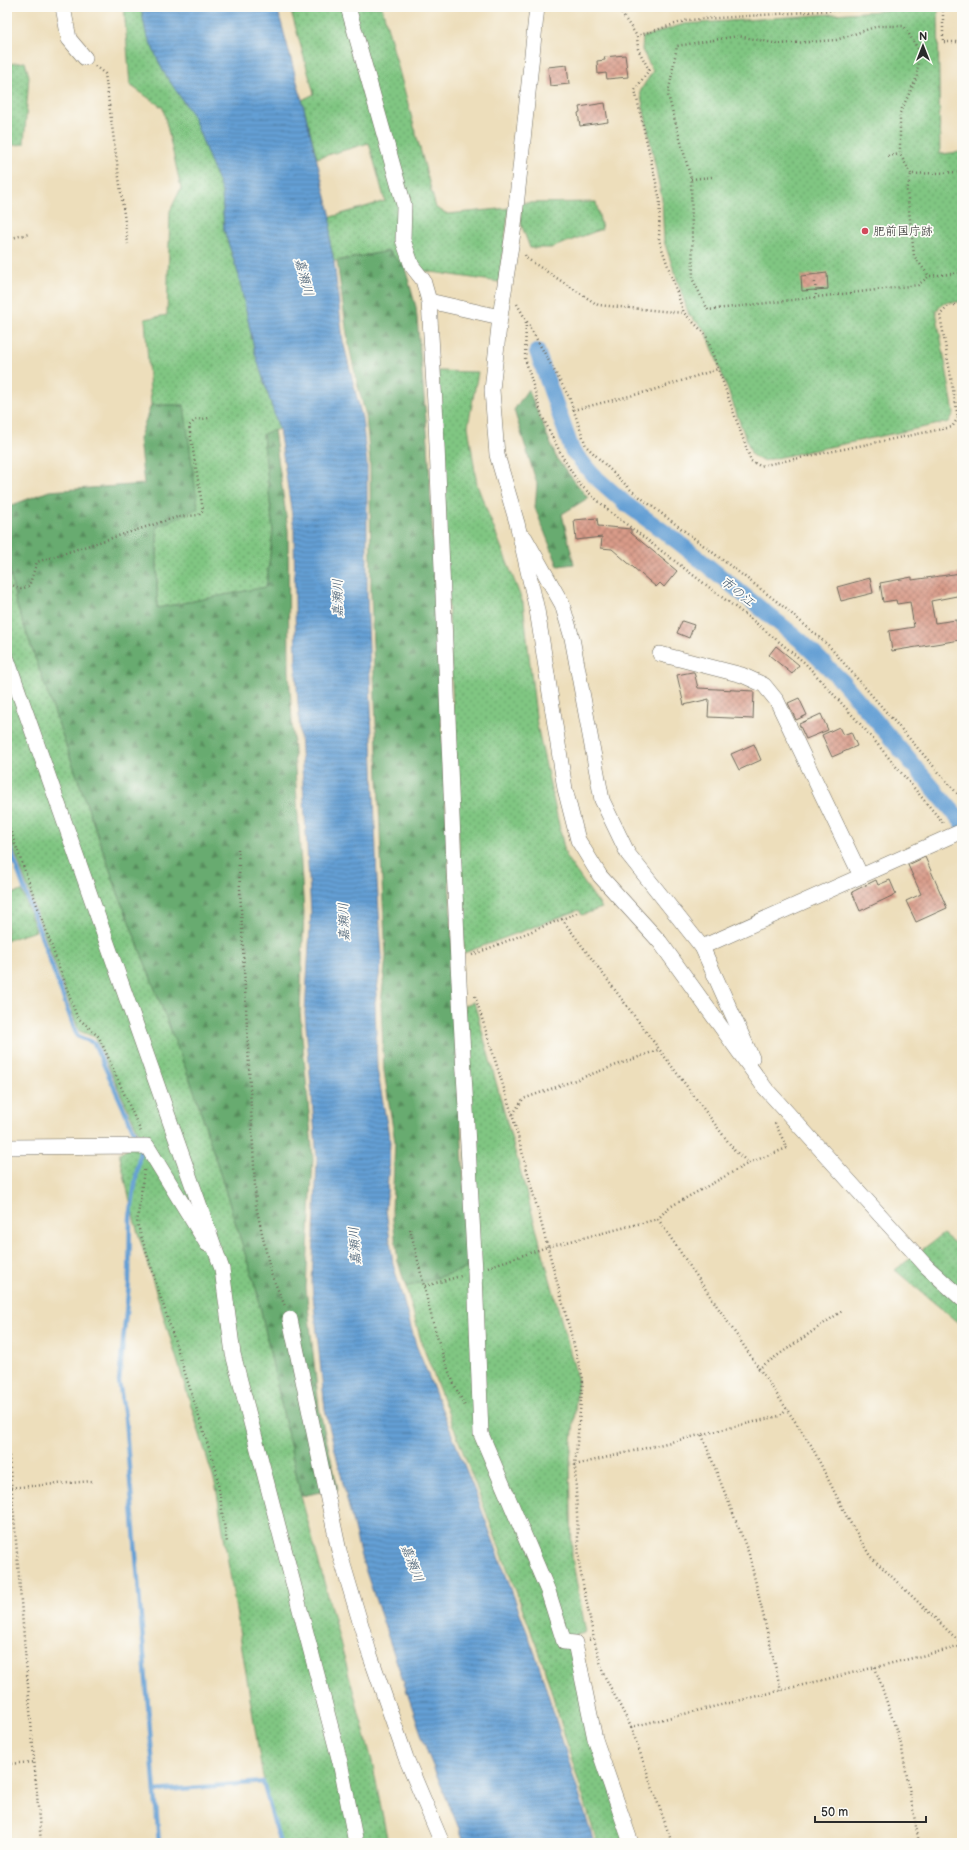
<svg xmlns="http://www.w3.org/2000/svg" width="969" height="1850" viewBox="0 0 969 1850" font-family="'Balsamiq Sans','Klee One',sans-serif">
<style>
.grass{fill:url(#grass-dots);stroke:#567856}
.forest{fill:url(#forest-firs);stroke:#4a6b4e}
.water{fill:url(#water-rules);stroke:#476580}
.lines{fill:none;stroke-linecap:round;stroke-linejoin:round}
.stream{stroke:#639fd4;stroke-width:4.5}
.canal{stroke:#639fd4;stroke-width:16}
.building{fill:url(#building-cross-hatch)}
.minor-casing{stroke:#6f6a5d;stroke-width:16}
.path{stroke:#6f6a5d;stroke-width:2.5;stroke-dasharray:1 3;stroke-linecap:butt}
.minor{stroke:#fff;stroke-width:15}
.poi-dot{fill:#d1495b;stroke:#fdfcf7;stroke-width:1.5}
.labels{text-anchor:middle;stroke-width:3.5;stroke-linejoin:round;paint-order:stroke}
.poi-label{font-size:12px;fill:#2b2b2b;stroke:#fdfcf7;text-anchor:start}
.water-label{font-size:13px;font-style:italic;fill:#41596f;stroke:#fdfcf7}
</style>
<defs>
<pattern id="grass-dots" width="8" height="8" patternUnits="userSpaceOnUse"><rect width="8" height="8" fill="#80c682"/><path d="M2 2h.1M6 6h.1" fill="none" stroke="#69a16b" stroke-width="1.8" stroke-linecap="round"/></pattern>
<pattern id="forest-firs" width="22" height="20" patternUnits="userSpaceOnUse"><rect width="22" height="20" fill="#68ab70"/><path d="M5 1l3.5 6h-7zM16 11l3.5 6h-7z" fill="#568b5c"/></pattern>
<pattern id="water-rules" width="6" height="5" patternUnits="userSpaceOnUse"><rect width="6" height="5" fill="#639fd4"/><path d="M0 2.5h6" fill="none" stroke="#5282ac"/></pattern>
<pattern id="building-cross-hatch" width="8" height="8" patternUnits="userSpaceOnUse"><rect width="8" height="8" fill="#d99b89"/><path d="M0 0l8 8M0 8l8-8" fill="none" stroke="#b07f70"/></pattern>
</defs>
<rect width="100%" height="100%" fill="#fdfcf7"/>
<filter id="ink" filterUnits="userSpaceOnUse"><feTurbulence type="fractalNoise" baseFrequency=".025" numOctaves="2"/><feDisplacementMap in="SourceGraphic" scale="8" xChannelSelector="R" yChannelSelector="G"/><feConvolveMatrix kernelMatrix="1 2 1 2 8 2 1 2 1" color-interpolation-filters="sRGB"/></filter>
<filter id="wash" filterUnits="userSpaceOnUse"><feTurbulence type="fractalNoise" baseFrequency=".012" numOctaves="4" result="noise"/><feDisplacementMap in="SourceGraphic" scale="16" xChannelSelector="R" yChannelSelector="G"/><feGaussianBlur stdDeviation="0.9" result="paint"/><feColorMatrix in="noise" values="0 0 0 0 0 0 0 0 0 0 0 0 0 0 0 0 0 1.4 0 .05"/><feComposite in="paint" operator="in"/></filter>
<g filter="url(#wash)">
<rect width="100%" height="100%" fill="#eddebb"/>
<!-- grass -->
<g class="grass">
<path d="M124,7H141L146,33L163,71L193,116L222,192L224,230L238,273L255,353L279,429L263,434L273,531L266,587L157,608V527L184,405H151L145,319L167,315L170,211L181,188L163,108L130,85Z"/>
<path d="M290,7H382L436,208L448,214L509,208L499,282L405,268L389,251L334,261L330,243L331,217L385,201L369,143L317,158L302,100L314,94Z"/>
<path d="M938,7L940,154L962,152V302H945L936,311L954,413L949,422L762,461L752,455L706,331L689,315L664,241L662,199L640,91L653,71L642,50L643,37L684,24Z"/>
<path d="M25,62L29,76L24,144L7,146V64Z"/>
<path d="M596,202L602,229L551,248H530L521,224V203Z"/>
<path d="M438,371L478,372L468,426L477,485L523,603L537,725L566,857L602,908L582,915L579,910L464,953Z"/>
<path d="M7,556L16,603L118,893L195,1093L257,1292L301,1496L372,1761L388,1843H278L262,1772L216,1487L135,1223L119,1153L142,1140L95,1037L79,1031L7,830Z"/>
<path d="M22,891L36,931L7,940V895Z"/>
<path d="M474,1002L578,1381L570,1461L572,1558L586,1633L569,1636L626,1843H597L541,1657L422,1344L406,1287L468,1268L464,1005Z"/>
<path d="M943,1234L962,1249V1326L895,1270Z"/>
</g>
<!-- forest -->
<g class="forest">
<path d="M389,251L405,268L416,307L428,442L468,1268L406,1287L398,1262L392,1211L395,1142L384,1071L381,1004L386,956L382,882L371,594L370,463L366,416L357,383L348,341L337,261Z"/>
<path d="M528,389L557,459L588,498L562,514L574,564L558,566L535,508L537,484L514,410Z"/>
<path d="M151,405H184L198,508L157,527V608L266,587L273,531L263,434L274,430L288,530L289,672L304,913L300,1012L313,1159L306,1288L319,1408L338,1489L301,1496L257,1292L195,1093L118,893L16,603L7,556V507L49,491L144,484L139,439Z"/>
</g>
<!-- water -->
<path class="water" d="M141,7H277L302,100L331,217L330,243L334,261L343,341L362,418L367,464V593L377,882L382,957L375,1002L377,1069L390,1142L386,1210L393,1264L416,1345L475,1492L537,1659L594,1843H465L428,1754L361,1557L325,1409L312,1285L317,1159L305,1013L311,912L296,671L294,528L279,429L255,353L238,273L224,230L222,192L193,116L163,71L146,33Z"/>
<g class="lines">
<!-- stream -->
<g class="stream">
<path d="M7,840L77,1036L94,1043L139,1142"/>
<path d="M140,1151L130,1218L129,1283L119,1382L125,1417L159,1843"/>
<path d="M155,1791L263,1782L280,1843"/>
</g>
<!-- canal -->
<path class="canal" d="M537,351L572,450L592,474L626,504L678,542L800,640L842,681L962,822"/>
</g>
<g id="blocks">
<!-- building -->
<g class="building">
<path d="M625,55L628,77L607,79L606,73L598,74L597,61L605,60L604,57Z"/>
<path d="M567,65L569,84L550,86L548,67Z"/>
<path d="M605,103L608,122L580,126L578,113L580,112L579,107Z"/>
<path d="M827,273L828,289L802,291L801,276Z"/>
<path d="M597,518L598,526L631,529V533L677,571L664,587L660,583L656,587L612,549L601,548L602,537L576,540L574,520Z"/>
<path d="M961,573L962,595L931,601L935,623L956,620L960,640L892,651L889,631L914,627L910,602L897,604L896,600L883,602L880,583L912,577V580Z"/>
<path d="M870,578L873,593L841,601L837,587Z"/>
<path d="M682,621L694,625L689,638L677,633Z"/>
<path d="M776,646L799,665L792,674L769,655Z"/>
<path d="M692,672H694L698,688L754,691L753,719L708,717L709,699L684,705L677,675Z"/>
<path d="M799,698L807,715L796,720L788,703Z"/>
<path d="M821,714L828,730L806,739L799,724Z"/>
<path d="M839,727L843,735L851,732L857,746L832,757L822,735Z"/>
<path d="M754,744L761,760L739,770L731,754Z"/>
<path d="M925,857L947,908L916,922L906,901L921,894L908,865Z"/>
<path d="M876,880L878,885L890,880L896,894L860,911L852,892Z"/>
</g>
</g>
</g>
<g filter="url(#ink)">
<use href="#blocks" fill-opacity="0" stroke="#6f6a5d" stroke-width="1"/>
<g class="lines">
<!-- minor casing -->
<g class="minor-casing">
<g id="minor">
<path d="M63,7L69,39L85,58"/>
<path d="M348,7L404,205L403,240L412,266L423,280L429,301L500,317"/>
<path d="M537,7L514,226L500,317L492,390L497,455L517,523L537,610L565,789L578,840L600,876L660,942L765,1088L927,1267L962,1299"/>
<path d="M429,301L436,421L458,964L475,1272L481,1434L548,1591L564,1642L575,1643L595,1739L631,1843"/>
<path d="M525,538L562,604L572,638L602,800L628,854L702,947"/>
<path d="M660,654L742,675L764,685L777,701L861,876"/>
<path d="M7,659L222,1269L233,1354L340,1762L356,1843"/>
<path d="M752,1058L702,947L962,831"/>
<path d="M7,1147L147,1146L207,1244"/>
<path d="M290,1319L339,1551L369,1652L406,1758L442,1843"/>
</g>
</g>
<!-- path -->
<g class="path">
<path d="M617,7L637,36"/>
<path d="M882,7L688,20L637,36L638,49L649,70L635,90L660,200L659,240L684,313L706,335L751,461L760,466L952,427L958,418L940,315L949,305H962"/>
<path d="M943,7V42H962"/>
<path d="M95,66L105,74L128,244"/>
<path d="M888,156L900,154"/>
<path d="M962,172L911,174L907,191L914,256L929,276L962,273"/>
<path d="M911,174L900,154V113L917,77L918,49L904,26H878L836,40L779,44L738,36L677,46L668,95L691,179L693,280L708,310L918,285L929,276"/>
<path d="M691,179L712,177"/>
<path d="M7,239L29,234"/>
<path d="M525,255L526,258L598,305L684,313"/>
<path d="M815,282L816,297"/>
<path d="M517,304L569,397L586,446L632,491L779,603L828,645L962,799"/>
<path d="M526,322L525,358L542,416L562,456L579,484L613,514L756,623L805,663L863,727L944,824"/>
<path d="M573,410L650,391L718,369"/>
<path d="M7,576L10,584L21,589L29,586L37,562L177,517L199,515L203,510L189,426L195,420L209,418"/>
<path d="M7,821L77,1017L99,1037L141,1132"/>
<path d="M238,849L256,1206L271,1274L285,1306"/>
<path d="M562,919L735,1151L749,1163"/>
<path d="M472,955L577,913"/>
<path d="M475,996L512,1114L583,1379L575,1465L579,1564L594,1639L588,1640"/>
<path d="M513,1114L523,1099L658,1050"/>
<path d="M144,1170L137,1223L216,1470L227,1543"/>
<path d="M658,1219L811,1445L847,1517L870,1556L962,1644"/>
<path d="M410,1229C426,1289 435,1351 465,1406"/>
<path d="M488,1267L547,1247L658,1219L668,1208L749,1163L787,1148L775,1123"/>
<path d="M425,1286L461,1276"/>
<path d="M758,1369L842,1311"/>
<path d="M7,1432L41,1843"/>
<path d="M702,1435L749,1554L781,1691"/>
<path d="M575,1465L779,1416L787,1409"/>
<path d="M7,1488L93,1481"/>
<path d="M594,1639L603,1673L631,1727L672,1843"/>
<path d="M875,1667L901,1744L919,1843"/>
<path d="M631,1727L962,1646"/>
<path d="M7,1764L34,1762"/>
</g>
<!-- minor -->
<use href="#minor" class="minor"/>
</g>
</g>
<!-- markers -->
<circle class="poi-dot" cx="865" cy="231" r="4"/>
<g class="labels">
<!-- poi labels -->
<g class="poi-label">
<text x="873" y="235">肥前国庁跡</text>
</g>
<!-- water labels -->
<g class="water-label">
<text transform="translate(305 277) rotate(75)" y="5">嘉瀬川</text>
<text transform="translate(738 591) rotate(39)" y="5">市の江</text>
<text transform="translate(337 598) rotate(-91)" y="5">嘉瀬川</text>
<text transform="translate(343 922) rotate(-92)" y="5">嘉瀬川</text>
<text transform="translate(354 1246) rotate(-94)" y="5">嘉瀬川</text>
<text transform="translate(413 1563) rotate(69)" y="5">嘉瀬川</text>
</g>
</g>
<!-- margin -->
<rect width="969" height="1850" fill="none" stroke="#fdfcf7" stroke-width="24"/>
<!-- north arrow -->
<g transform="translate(923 46)" stroke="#fdfcf7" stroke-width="3" paint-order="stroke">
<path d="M0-3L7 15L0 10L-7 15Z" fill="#2b2b2b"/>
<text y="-6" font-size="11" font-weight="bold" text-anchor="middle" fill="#2b2b2b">N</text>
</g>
<!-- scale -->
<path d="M815 1816v6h111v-6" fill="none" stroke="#2b2b2b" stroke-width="2"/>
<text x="821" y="1816" font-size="12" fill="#2b2b2b" stroke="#fdfcf7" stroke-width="3" paint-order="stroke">50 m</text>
</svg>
